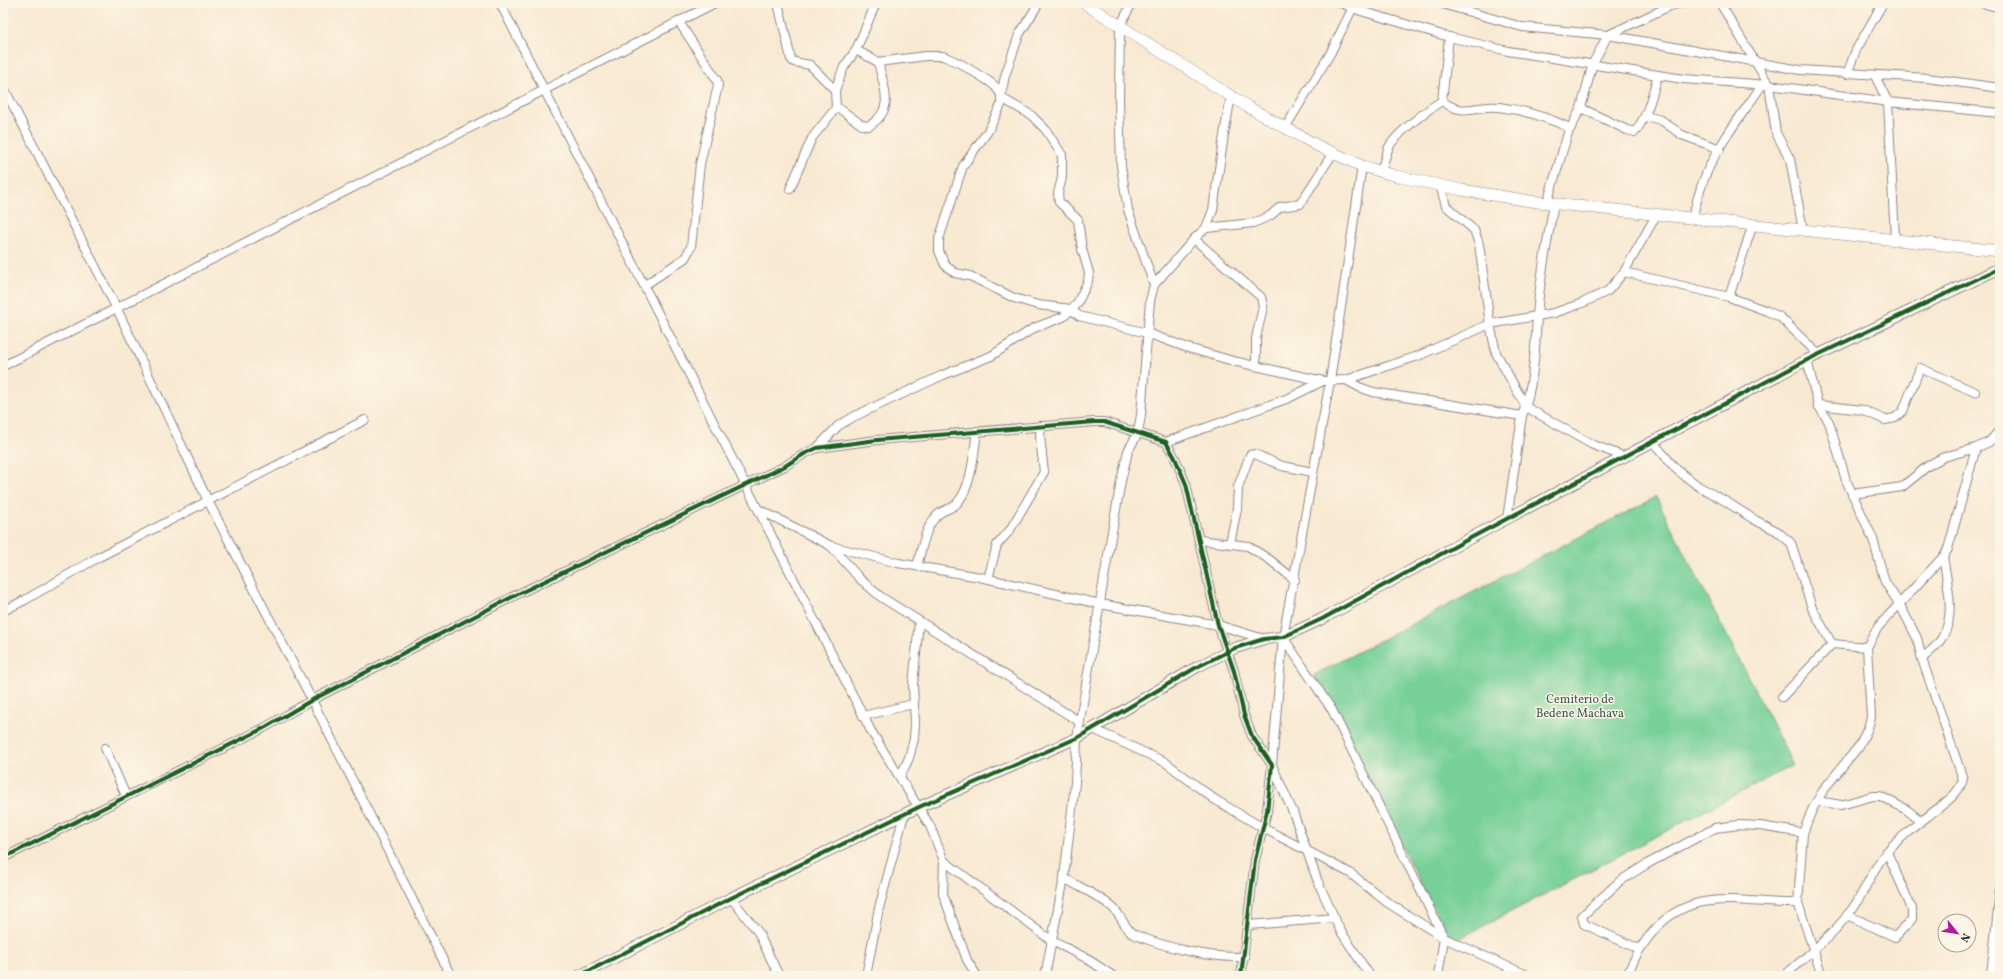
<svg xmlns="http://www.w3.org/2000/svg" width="2003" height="979" viewBox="0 0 2003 979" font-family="Vollkorn,serif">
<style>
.green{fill:#76d097;stroke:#4c7969}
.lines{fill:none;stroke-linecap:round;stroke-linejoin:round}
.minor-casing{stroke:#8d8686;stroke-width:10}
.tertiary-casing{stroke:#8d8686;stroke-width:12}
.secondary-casing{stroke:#8d8686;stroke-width:12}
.minor{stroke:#fff;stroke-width:8}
.tertiary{stroke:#fff;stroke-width:10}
.secondary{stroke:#fff;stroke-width:11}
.cycleway-casing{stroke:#fcf5e5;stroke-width:6}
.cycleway{stroke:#1b5e20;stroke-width:4}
.labels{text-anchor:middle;stroke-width:3;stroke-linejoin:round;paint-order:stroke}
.park-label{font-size:12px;fill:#3b5657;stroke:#fcf5e5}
</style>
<rect width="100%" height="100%" fill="#fcf5e5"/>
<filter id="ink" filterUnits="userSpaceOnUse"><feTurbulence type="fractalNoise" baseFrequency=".025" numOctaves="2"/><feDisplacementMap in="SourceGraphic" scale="8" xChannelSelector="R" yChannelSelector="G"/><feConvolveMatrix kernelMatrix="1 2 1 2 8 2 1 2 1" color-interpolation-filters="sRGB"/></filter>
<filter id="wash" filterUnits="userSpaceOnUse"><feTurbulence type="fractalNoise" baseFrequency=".012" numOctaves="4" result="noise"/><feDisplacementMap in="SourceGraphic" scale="16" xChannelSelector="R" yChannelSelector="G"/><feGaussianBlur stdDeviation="0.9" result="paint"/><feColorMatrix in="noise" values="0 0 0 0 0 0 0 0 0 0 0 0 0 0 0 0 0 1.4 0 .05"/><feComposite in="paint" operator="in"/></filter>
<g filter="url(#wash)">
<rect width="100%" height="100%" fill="#f8e9d2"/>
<!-- green -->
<path class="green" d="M1656,497L1793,765L1451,943L1314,675Z"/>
</g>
<g filter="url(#ink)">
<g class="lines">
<!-- minor casing -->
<g class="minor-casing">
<g id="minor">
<path d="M500,3L871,731L930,826L944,861L943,894L967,960L977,976"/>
<path d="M778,3L791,59L794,62L810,65L835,90"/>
<path d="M1039,3L1019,35L1005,76L1001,95V105L988,131L963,166L939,239V251L945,265L955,273L970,276L1014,298L1038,305L1071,309L1079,316L1147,333L1188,348L1233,361L1323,381L1346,380L1418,356L1490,324L1554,313L1580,304L1608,291L1624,272L1657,214"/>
<path d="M1132,3L1120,26L1119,100L1121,166L1128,210L1154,285"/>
<path d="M1341,3L1361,11L1449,37L1508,51L1683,79L1769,85L1888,102L2000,113"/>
<path d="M1439,3L1522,27L1608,35L1800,70L1927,78L2000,88"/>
<path d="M1720,3L1769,85L1776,133L1790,159L1803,230"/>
<path d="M1982,3L2000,8"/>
<path d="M1847,74L1856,50L1883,3"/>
<path d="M1875,76L1888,102L1895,239"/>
<path d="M3,86L117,309L208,501L312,700L451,976"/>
<path d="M1442,101C1465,118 1476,104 1499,107C1524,110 1548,118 1570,128"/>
<path d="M1442,101L1449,37"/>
<path d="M836,108L840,109L862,125L869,126C896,109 884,88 878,62"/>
<path d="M1581,108L1627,130L1635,132C1648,115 1652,95 1658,75"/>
<path d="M1645,116L1661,120L1682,135L1720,149"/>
<path d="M1285,128L1330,54L1355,3"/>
<path d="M1362,166L1330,381L1283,637L1272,765L1293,812L1318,882L1340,930L1370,976"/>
<path d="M1381,171C1384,163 1386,154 1389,147C1397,133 1428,109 1442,101"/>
<path d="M1440,185L1446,206L1474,230L1479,244L1490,324L1496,353L1526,407L1591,444L1625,457"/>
<path d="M790,189L812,138L836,108L835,90L844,67L856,50L876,3"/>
<path d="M1547,203L1568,133L1581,108L1593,63L1608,35L1670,6L1683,3"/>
<path d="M1692,218C1696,205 1699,192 1704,179C1717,145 1742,115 1762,85"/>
<path d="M1206,228L1253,223L1270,216L1280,207L1300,204L1333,153"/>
<path d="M1194,239L1261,297L1263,307L1256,338V366"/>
<path d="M1624,272L1729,297L1767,311L1780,317L1818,354"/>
<path d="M645,285L685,258L691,247L700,164L718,85L717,80L679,22"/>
<path d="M1729,297L1753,224"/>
<path d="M3,366L715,3"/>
<path d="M1346,380L1359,387L1373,392L1522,416"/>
<path d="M1818,405L1863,410L1885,420L1895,418L1903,411L1920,368L1975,392"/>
<path d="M1166,442L1289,398L1323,381"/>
<path d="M1653,442L1676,469L1698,486L1725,501L1755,520L1777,531L1791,543L1812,608L1832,644L1867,647"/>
<path d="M817,448L838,426L855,416L943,375L991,356L1034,328L1063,317L1077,304L1088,281L1089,273L1082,249L1078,220L1059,202L1058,193L1062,178V155L1046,130L1031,115L1005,100L995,86L987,80L961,64L943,56H926L878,62L856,50"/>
<path d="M1852,494L1902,487L1929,465L1944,457L1976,448L1989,442L2000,430"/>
<path d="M760,510L831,546L898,563L980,577L1100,604L1218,625L1264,639"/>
<path d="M1507,519L1522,416C1534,385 1535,350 1537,316C1540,278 1547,241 1554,204"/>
<path d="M1199,540L1248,546L1270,560L1295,580"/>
<path d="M1230,543L1237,509L1238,487L1250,455L1255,454L1282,466L1313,472"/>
<path d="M831,546L860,579L881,597L1080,722"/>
<path d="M917,566C922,549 925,524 940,513C946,509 954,508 958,502C972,486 974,452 977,431"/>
<path d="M988,579L997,545L1010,530L1044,472L1040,437L1041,426"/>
<path d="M3,611L25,600L97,558L365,420"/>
<path d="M1283,637L1332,710L1444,938L1438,976"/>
<path d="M1922,659C1929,652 1939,645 1943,636C1956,614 1947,582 1943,557"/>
<path d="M1782,697L1832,644"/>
<path d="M863,716L913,704"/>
<path d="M1093,729L1165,762L1214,799L1263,828L1350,873L1388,903L1444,938L1529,976"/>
<path d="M105,748L126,796"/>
<path d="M900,777L909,758L914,739L915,723L913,685L919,622"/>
<path d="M1817,801L1841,805L1873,796H1880L1907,810L1921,821"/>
<path d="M3,858L264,728L312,700L518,594L785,466L804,454L817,448L877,440L1094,422H1104L1166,442L1175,458L1186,484L1218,625L1234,671L1244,715L1252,736L1272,765L1267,811L1255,860L1241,976"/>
<path d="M944,861L1052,941L1086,958L1113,976"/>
<path d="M1064,878C1079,887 1098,895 1112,907C1121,915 1124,927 1133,934C1167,948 1208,958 1245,957"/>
<path d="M731,898L758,932L779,976"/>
<path d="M1847,915L1895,937L1912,919V909L1887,852"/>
<path d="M1248,925L1335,918"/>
<path d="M1639,949L1584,924L1582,916L1620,881L1647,864L1715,828L1739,825L1760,826L1803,833"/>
<path d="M1992,967H2000"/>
<path d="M866,976L879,908L904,815"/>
<path d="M1045,976L1064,878L1075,783L1077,738L1110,543L1121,481L1128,451L1138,433L1141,415L1150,301L1154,285L1194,239L1206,228L1213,210L1224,135L1231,96"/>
<path d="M1627,976C1634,957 1643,942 1657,927C1698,885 1747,905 1798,903"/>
<path d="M1784,976C1809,954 1836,933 1855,905C1868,885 1876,861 1894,844C1905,835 1915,825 1927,817C1941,805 1958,797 1963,779L1922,659L1917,638L1900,605L1885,582L1873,539L1846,480L1829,422L1818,405L1807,360"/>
<path d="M1822,976L1798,903L1803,833L1812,810L1824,789L1859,746L1868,728L1871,717L1867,647L1878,627L1943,557L1948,549L1976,448"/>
<path d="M1991,976L2000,889"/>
</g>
</g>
<!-- tertiary casing -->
<g class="tertiary-casing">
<path id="tertiary" d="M579,976L731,898L919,807L1077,738L1197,667L1235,648L1264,639L1283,637L1322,619L1463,542L1807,360L2000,268"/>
</g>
<!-- secondary casing -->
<g class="secondary-casing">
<path id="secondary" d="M1084,3L1248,107L1320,147L1362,166L1396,176L1462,190L1530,201L2000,251"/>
</g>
<!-- minor -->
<use href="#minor" class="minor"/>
<!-- tertiary -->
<use href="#tertiary" class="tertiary"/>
<!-- secondary -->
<use href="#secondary" class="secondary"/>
<!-- cycleway casing -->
<g class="cycleway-casing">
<g id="cycleway">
<path d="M3,858L264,728L312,700L518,594L785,466L804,454L817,448L877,440L1094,422H1104L1166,442L1175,458L1186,484L1218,625L1234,671L1244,715L1252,736L1272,765L1267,811L1255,860L1241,976"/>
<path d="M579,976L731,898L919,807L1077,738L1197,667L1235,648L1264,639L1283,637L1322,619L1463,542L1807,360L2000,268"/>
</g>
</g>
<!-- cycleway -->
<use href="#cycleway" class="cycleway"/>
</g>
</g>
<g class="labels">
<!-- park labels -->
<g class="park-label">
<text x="1580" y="703">Cemiterio de<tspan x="1580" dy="14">Bedene Machava</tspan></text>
</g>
</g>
<!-- margin -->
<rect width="2003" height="979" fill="none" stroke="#fcf5e5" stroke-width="16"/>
<!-- north arrow -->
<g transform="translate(1957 933) rotate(120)"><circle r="19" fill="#fcf5e5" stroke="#a5a1a1"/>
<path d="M0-3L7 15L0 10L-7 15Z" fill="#b5179e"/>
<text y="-6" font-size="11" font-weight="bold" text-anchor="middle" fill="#22223b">N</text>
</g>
</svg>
